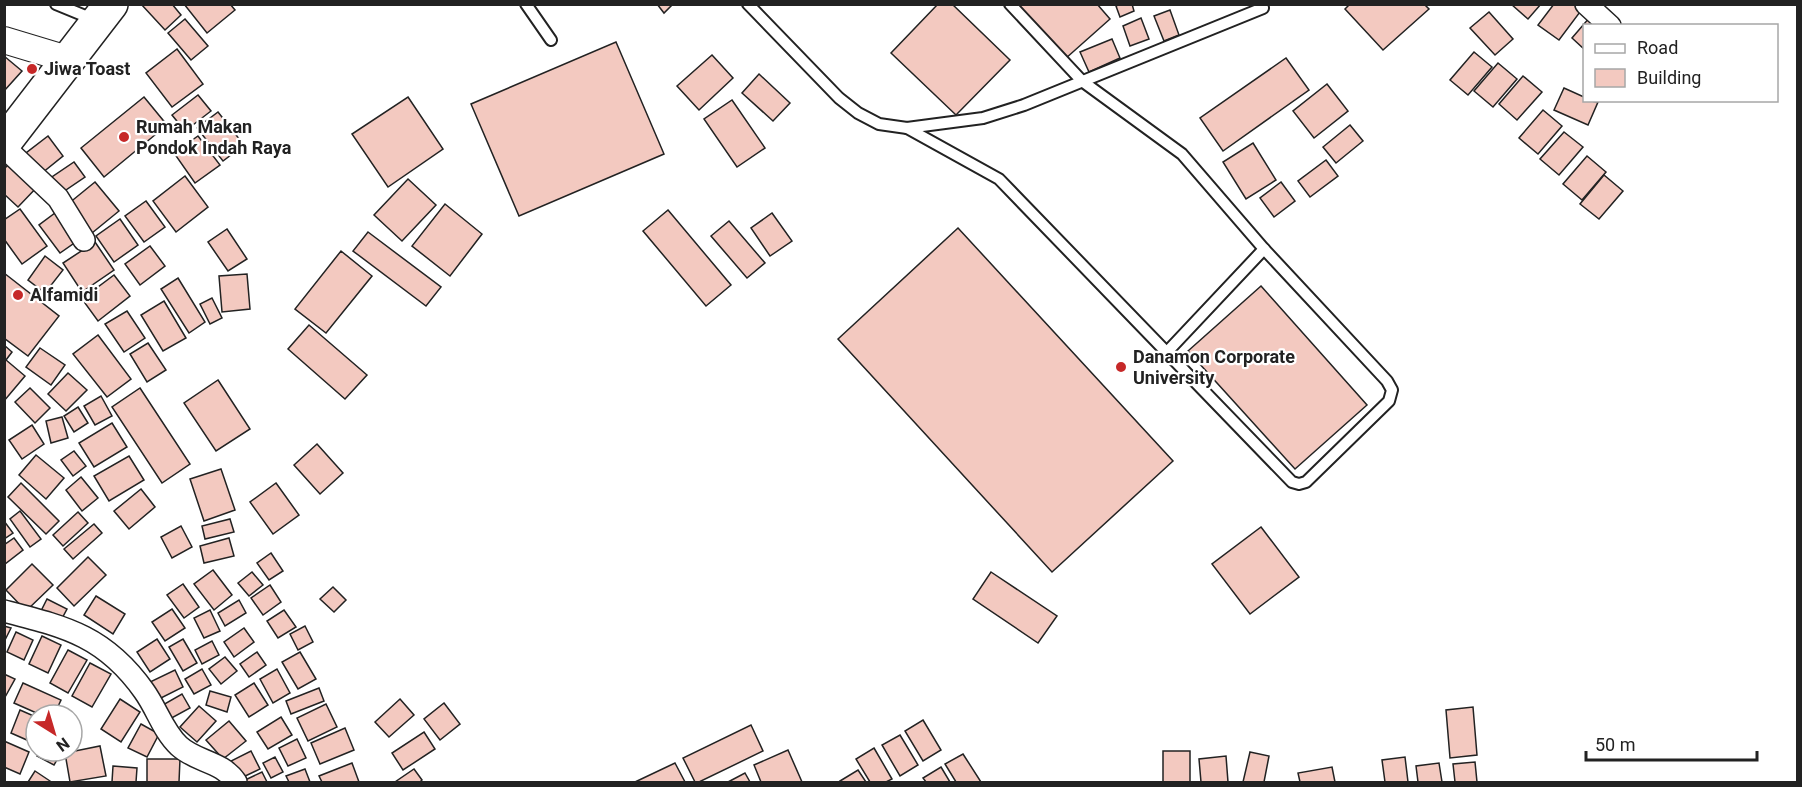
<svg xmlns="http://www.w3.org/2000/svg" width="1802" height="787" viewBox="0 0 1802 787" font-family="Roboto,sans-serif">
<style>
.building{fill:#f3c9c0;stroke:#222;stroke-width:1.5}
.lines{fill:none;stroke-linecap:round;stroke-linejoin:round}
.service-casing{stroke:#222;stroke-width:14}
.minor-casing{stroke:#222;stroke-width:24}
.tertiary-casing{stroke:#222;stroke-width:28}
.trunk-casing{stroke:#222;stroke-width:36}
.service{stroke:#fff;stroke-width:10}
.minor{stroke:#fff;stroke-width:21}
.tertiary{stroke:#fff;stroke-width:26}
.trunk{stroke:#fff;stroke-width:33}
.poi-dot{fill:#c62828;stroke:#fff;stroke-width:2}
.labels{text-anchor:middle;stroke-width:4.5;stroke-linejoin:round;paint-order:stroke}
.poi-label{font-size:18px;font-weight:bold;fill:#222;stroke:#fff;text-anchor:start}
</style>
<rect width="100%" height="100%" fill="#fff"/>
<!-- building -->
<g class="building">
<path d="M141,4H172L181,15L165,30Z"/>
<path d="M184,4H230L235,10L207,33Z"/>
<path d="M657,4H673L664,13Z"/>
<path d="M938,4H952L1010,60L956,115L891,53Z"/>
<path d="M1016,4H1097L1110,19L1065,59Z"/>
<path d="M1120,4H1132L1134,11L1120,17L1116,6Z"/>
<path d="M1350,4H1424L1429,9L1383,50L1345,9Z"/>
<path d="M1511,4H1541L1528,19Z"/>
<path d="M1554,4H1578L1583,8L1559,40L1538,25Z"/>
<path d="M1170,10L1179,35L1164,41L1154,16Z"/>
<path d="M1489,12L1513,39L1495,55L1470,28Z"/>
<path d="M1590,17L1599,26H1584V49L1572,38Z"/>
<path d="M1141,18L1149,39L1130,46L1123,26Z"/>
<path d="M185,19L208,46L191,60L168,33Z"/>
<path d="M1112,39L1120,58L1089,72L1080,52Z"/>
<path d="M616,42L664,154L519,216L471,104Z"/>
<path d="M177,49L203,84L172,107L146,73Z"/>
<path d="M1474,52L1492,67L1468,95L1450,80Z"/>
<path d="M712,55L733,78L699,110L677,86Z"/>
<path d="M4,56L22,71L4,91Z"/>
<path d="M1286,58L1309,90L1223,151L1200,118Z"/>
<path d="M1498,63L1517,79L1493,107L1474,91Z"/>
<path d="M759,74L790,103L773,121L742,93Z"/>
<path d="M1523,76L1542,92L1517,120L1499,104Z"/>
<path d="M1327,84L1348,111L1314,138L1293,111Z"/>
<path d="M1564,88L1584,97V100L1598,102L1588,125L1554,110Z"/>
<path d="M198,95L211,111L185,131L172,115Z"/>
<path d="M144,97L167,125L104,177L81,148Z"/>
<path d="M408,97L443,149L388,187L352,134Z"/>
<path d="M732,100L765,148L737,167L704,119Z"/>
<path d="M1543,110L1562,126L1538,154L1519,138Z"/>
<path d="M218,112L244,145L223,161L197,128Z"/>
<path d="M1350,125L1363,141L1336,163L1323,147Z"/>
<path d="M1564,132L1583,147L1559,175L1540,159Z"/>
<path d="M48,136L63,156L42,173L26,153Z"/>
<path d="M198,136L220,165L195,183L174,153Z"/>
<path d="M1253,143L1276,180L1246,199L1223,162Z"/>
<path d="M1587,156L1606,172L1582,200L1563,184Z"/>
<path d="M13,160L39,185L18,207L4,194V169Z"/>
<path d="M1326,160L1338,176L1310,197L1298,181Z"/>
<path d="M74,162L85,177L57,196L46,181Z"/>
<path d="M1604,175L1623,191L1599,219L1580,204Z"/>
<path d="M185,176L208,207L176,232L153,201Z"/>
<path d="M408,179L436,205L402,241L374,215Z"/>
<path d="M95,182L119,211L92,233L68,204Z"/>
<path d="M1281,182L1295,201L1274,217L1260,198Z"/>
<path d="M146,201L165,227L144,242L125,216Z"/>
<path d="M445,204L482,234L450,276L412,246Z"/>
<path d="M20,209L47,246L22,264L4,239V220Z"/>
<path d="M59,210L80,239L60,253L39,225Z"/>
<path d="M668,210L731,285L706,306L643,231Z"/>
<path d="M772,213L792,241L770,256L751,228Z"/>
<path d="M120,219L138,245L114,262L96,236Z"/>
<path d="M729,221L765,263L747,278L711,236Z"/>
<path d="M958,228L1173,461L1052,572L838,339Z"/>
<path d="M227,229L247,259L228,271L208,242Z"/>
<path d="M368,232L441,287L426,306L353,251Z"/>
<path d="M95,242L114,270L82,292L63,263Z"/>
<path d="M150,246L165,266L140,285L125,264Z"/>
<path d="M341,251L372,276L326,333L295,309Z"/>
<path d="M45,256L63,270L45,293L28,280Z"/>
<path d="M4,273L59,316L28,356L4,338Z"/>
<path d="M247,274L250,309L222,312L219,276Z"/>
<path d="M114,275L130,296L98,321L82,299Z"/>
<path d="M178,278L205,322L189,333L161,289Z"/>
<path d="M1261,286L1367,405L1295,469L1188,351Z"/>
<path d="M212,298L222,318L210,324L200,304Z"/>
<path d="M164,301L186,338L163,351L141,315Z"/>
<path d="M127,311L145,338L124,352L105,324Z"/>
<path d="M309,325L367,375L345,399L288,349Z"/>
<path d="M98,335L131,379L107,397L73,354Z"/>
<path d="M148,343L166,370L147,382L130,354Z"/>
<path d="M4,345L12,352L6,360L25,376L4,401Z"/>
<path d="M40,348L65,365L51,385L26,367Z"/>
<path d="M68,373L87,390L66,411L48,394Z"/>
<path d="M218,380L250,429L216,451L184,403Z"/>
<path d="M30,388L50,408L35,423L15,402Z"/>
<path d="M140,388L190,464L162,483L112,407Z"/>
<path d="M101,396L112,416L95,425L84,406Z"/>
<path d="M78,407L88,423L74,432L64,416Z"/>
<path d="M62,417L68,438L51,443L46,421Z"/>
<path d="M112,423L127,447L94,467L79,443Z"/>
<path d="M32,425L44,444L22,459L9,440Z"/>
<path d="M317,444L343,473L320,494L294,465Z"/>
<path d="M74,451L86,466L73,476L61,460Z"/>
<path d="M36,455L64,478L46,499L19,475Z"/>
<path d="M129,456L144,480L109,501L94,476Z"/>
<path d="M221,469L235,510L204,521L190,479Z"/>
<path d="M81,477L98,498L82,511L66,490Z"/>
<path d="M21,483L59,521L46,534L8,497Z"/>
<path d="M276,483L299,515L273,534L250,502Z"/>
<path d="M141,489L155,507L129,529L114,511Z"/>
<path d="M20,511L41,539L30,547L10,519Z"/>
<path d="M78,512L88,523L63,546L53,535Z"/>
<path d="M230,519L234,532L205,539L202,526Z"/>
<path d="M4,521L13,533L4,539Z"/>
<path d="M94,524L102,533L73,559L64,549Z"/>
<path d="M181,526L192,547L172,558L161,537Z"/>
<path d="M1261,527L1299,577L1250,614L1212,564Z"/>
<path d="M14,538L23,550L5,564L4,545Z"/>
<path d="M229,538L234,556L204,563L200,546Z"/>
<path d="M271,553L283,571L269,580L257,563Z"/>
<path d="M88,557L106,575L74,606L57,588Z"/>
<path d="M32,564L53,585L26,611L6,590Z"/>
<path d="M213,570L232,595L214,610L194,584Z"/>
<path d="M252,572L263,585L249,596L238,583Z"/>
<path d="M991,572L1057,616L1038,643L973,599Z"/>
<path d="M183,584L199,607L184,618L167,595Z"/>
<path d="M270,585L281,602L263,615L251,598Z"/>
<path d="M333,587L346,600L334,612L320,599Z"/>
<path d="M96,596L125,614L113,634L84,615Z"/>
<path d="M47,599L67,609L59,624L40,613Z"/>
<path d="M239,600L246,613L225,626L218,613Z"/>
<path d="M172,609L185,628L165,641L152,622Z"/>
<path d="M210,610L220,631L204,638L194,618Z"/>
<path d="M284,610L296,627L278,638L267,621Z"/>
<path d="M4,626L11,628L4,642Z"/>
<path d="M305,626L313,642L298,650L290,634Z"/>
<path d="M244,628L254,642L234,657L224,642Z"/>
<path d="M16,632L33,640L24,660L7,652Z"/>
<path d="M42,636L61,645L48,673L29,664Z"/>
<path d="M157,639L170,659L150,672L137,652Z"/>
<path d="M183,639L197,663L183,671L169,647Z"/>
<path d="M212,641L219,655L202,664L195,650Z"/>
<path d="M68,650L87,660L68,693L50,683Z"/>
<path d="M257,652L266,665L249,677L240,664Z"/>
<path d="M300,652L316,679L298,689L282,662Z"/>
<path d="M225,657L237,671L221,684L209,669Z"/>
<path d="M90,663L111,674L92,707L72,696Z"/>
<path d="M202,669L211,685L194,694L185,679Z"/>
<path d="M277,669L290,693L273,703L260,679Z"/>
<path d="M175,670L183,687L159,699L150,682Z"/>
<path d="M4,674L15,679L4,699Z"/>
<path d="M23,683L61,700L54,715H41L14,703Z"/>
<path d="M254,683L268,705L249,717L235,695Z"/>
<path d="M319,688L324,701L291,714L286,701Z"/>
<path d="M210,691L231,697L227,712L206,705Z"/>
<path d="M182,694L190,708L168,720L161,706Z"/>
<path d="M120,699L140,712L121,742L101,729Z"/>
<path d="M400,699L414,715L389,737L375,722Z"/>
<path d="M444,703L460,724L440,740L424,719Z"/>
<path d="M326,704L337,727L308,741L297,718Z"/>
<path d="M199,706L216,721L197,742L180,727Z"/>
<path d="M1473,707L1477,755L1450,758L1446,710Z"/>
<path d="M20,710L36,717V744L11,733Z"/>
<path d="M281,717L292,735L268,749L257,732Z"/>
<path d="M923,720L941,750L923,761L905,731Z"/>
<path d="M229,721L246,741L223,759L206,740Z"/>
<path d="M141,724L159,734L147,757L128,748Z"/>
<path d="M751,725L763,751L699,782H695L683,758Z"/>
<path d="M345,728L354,750L320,764L311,743Z"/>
<path d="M424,732L435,749L403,770L392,753Z"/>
<path d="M900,735L918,765L900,776L882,745Z"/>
<path d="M297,739L306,758L288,766L279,748Z"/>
<path d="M4,741L29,752L20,774L4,767Z"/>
<path d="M100,746L106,776L70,782L65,753Z"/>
<path d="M874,748L892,779L886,782H870L856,759Z"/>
<path d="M788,750L802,782H761L754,765Z"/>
<path d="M40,751H62L54,765L37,756Z"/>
<path d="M251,751L260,769L239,779L231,761Z"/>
<rect x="1163" y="751" width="27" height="31"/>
<path d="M1250,752L1269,756L1264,782H1243Z"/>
<path d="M963,754L981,782H956L945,764Z"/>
<path d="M1226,756L1228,782H1201L1199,759Z"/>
<path d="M275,757L283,772L271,778L263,763Z"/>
<path d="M1405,757L1408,782H1385L1382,760Z"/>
<path d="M147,759H180L179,782H147Z"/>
<path d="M1475,762L1477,782H1455L1453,764Z"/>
<path d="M352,763L359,782H322L319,776Z"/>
<path d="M675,763L685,782H635Z"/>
<path d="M1439,763L1442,782H1418L1416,766Z"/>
<path d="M113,766L137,768L136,782H112Z"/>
<path d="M941,767L950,782H926L923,778Z"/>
<path d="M1332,767L1335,782H1300L1298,773Z"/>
<path d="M305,769L310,782H289L286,776Z"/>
<path d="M414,769L422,780L420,782H395Z"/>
<path d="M858,770L866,782H841L840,781Z"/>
<path d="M35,771L50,781L49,782H28Z"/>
<path d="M262,772L267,782H244L243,781Z"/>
<path d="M745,773L750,782H728Z"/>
</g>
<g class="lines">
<!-- service casing -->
<g class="service-casing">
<g id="service">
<path d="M56,4L95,20"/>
<path d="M526,4L551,40"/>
<path d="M748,4L839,98L858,113L879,124L907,128L983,118L1024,105L1263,8"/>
<path d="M907,128L999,179L1292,482L1299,484L1306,482L1389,401L1392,390L1387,381L1264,249L1182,154L1082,81L1010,4"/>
<path d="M1167,352L1264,249"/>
</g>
</g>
<!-- minor casing -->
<g class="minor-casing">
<g id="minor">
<path d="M1586,4L1610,26"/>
<path d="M4,147L58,198L84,240"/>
<path d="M4,611C66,627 105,636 144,691C157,709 163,731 179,746C196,762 222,761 236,782"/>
</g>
</g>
<!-- tertiary casing -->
<g class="tertiary-casing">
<path id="tertiary" d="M4,40L67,59"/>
</g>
<!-- trunk casing -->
<g class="trunk-casing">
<path id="trunk" d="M4,143L111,4"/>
</g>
<!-- service -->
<use href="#service" class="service"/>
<!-- minor -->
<use href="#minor" class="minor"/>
<!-- tertiary -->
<use href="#tertiary" class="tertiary"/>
<!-- trunk -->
<use href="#trunk" class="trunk"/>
</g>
<!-- markers -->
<g class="poi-dot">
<circle cx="32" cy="69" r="6"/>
<circle cx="124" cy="137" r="6"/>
<circle cx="18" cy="295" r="6"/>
<circle cx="1121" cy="367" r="6"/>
</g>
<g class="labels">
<!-- poi labels -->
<g class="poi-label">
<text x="44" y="75">Jiwa Toast</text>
<text x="136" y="133">Rumah Makan<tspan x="136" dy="21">Pondok Indah Raya</tspan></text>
<text x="30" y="301">Alfamidi</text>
<text x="1133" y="363">Danamon Corporate<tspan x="1133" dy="21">University</tspan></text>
</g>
</g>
<!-- border -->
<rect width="1802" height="787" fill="none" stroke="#222222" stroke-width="12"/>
<!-- legend -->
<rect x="1583" y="24" width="195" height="78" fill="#ffffff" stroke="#a7a7a7" stroke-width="1.5"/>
<rect x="1595" y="44" width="30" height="9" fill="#ffffff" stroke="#a7a7a7" stroke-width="1.5"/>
<text x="1637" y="54" font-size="18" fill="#222222">Road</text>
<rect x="1595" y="69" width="30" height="18" fill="#f3c9c0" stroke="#a7a7a7" stroke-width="1.5"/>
<text x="1637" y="84" font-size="18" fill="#222222">Building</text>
<!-- north arrow -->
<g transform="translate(54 733) rotate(143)"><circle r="28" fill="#ffffff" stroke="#a7a7a7" stroke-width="1.5"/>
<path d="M0-4.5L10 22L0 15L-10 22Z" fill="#c62828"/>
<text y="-9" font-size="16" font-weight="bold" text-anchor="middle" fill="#222222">N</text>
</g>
<!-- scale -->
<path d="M1586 751v9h171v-9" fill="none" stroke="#222222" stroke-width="3"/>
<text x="1595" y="751" font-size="18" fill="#222222" stroke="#ffffff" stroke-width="4.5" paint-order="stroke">50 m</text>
</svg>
